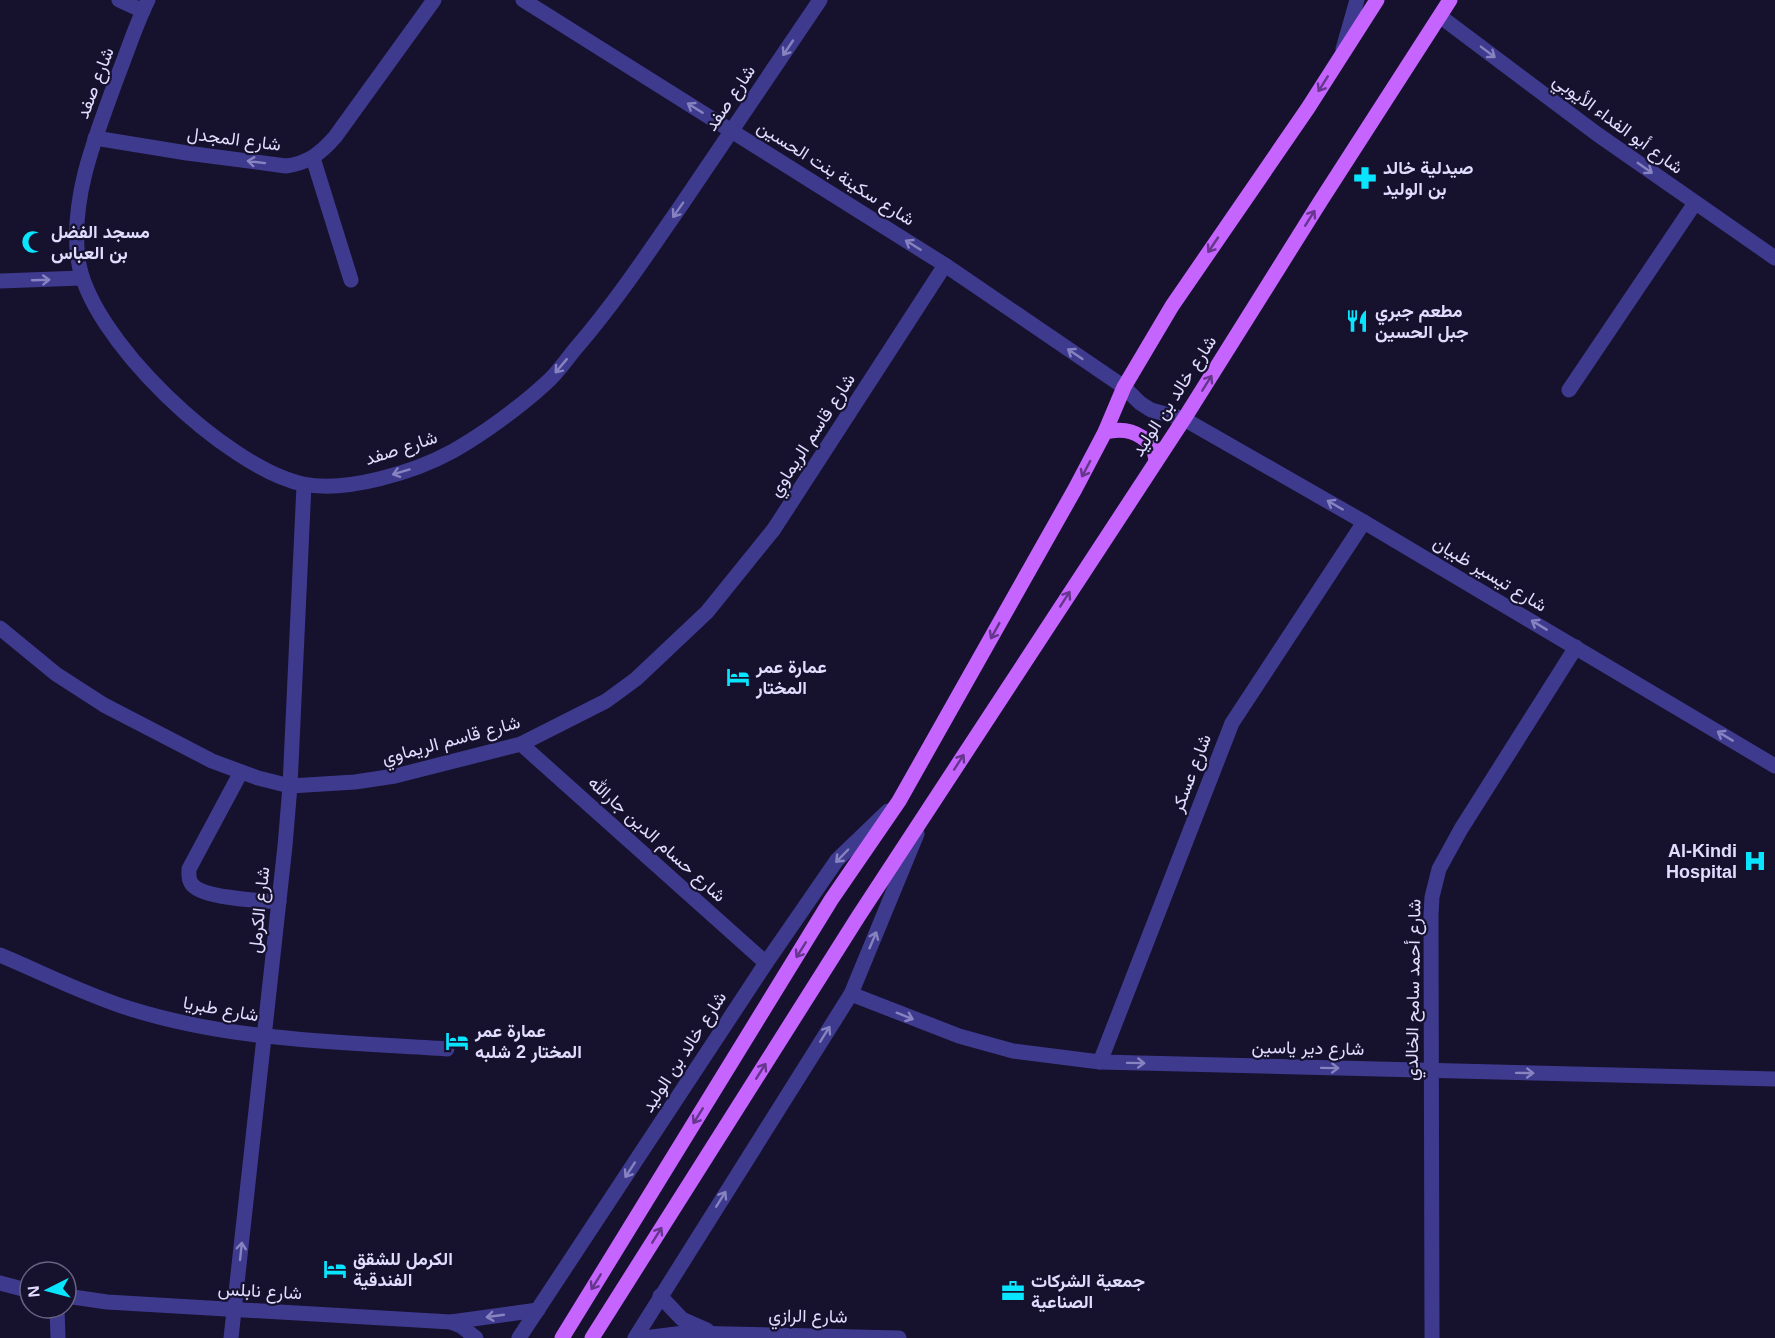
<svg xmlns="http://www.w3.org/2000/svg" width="1775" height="1338" viewBox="0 0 1775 1338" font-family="Helvetica,Vazirmatn,sans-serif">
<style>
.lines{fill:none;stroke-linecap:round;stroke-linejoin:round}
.minor{stroke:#3e3a8e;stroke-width:15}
.major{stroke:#c664ff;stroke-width:15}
.oneway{stroke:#8783c1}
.oneway2{stroke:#65368c}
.labels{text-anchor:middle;stroke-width:4.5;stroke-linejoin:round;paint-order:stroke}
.street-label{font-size:18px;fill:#e1ddff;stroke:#16112d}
.poi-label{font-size:18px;font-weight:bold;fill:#e1ddff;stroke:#16112d;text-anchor:start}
</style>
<rect width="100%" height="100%" fill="#16112d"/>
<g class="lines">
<!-- minor -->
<g class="minor">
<path d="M119,0L143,11"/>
<path d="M148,0C136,24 128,50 118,75C97,133 70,196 78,258C87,337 227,468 303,484C346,493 415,472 453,451C483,434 520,407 545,384C557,374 566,360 576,348C614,304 647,255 680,207C727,138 774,69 820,0"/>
<path d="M523,0L945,265L1124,387L1140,403L1151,410L1184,419L1364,522L1775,766"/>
<path d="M1441,17L1597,134L1775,258"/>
<path d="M1343,49L1357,0"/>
<path d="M95,138L187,153L286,166C308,163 320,154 335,137L434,0"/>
<path d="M313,158L351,280"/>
<path d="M0,281L82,278"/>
<path d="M1569,390L1695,203"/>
<path d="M0,628L56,674L104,705L212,761L258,778L290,786L355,782L395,776L521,744L606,701L636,679L707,612L774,529L945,265"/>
<path d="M521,744L766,963"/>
<path d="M241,772L189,869C189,874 188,878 191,883C200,899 260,900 279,902"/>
<path d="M0,955C43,973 86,995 131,1009C233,1041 342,1042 447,1049"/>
<path d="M851,994L959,1036L1013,1051L1100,1062L1775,1079"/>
<path d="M1100,1062L1232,723L1364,522"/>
<path d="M0,1283L30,1291"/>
<path d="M66,1296L107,1302L451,1322L538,1310"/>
<path d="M660,1296L682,1319L707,1330"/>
<path d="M57,1308L58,1338"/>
<path d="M451,1322L461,1326L476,1338"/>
<path d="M231,1338L285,846L290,786L304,485"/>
<path d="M519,1338L766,963L837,860L888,811"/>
<path d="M635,1338L851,994L917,834"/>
<path d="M644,1338L684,1333L899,1338"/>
<path d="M1432,1338L1431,915L1432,897L1439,869L1461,829L1576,647"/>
</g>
<!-- major -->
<g class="major">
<path d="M1105,432C1125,427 1138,432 1153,446L1156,460"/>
<path d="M562,1338L831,900L899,801L1075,489L1105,432L1124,387L1172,306L1308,108L1377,0"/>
<path d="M592,1338L858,917L1184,419L1320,202L1450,0"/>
</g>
</g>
<!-- one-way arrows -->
<defs><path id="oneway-shaft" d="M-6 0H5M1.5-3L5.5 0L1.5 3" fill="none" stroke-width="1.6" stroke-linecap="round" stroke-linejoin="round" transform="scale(1.5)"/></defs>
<g class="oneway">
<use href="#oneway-shaft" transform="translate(788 48) rotate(124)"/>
<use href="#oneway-shaft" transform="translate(1488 52) rotate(37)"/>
<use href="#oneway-shaft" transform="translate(695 108) rotate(-148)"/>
<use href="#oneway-shaft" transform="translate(256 162) rotate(-173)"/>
<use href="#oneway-shaft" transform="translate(1645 168) rotate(35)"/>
<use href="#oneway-shaft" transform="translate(678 210) rotate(125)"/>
<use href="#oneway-shaft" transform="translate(913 245) rotate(-148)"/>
<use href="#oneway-shaft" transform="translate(41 280) rotate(-2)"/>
<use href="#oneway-shaft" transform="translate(1075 354) rotate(-146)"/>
<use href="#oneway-shaft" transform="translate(561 366) rotate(130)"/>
<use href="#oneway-shaft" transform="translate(401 472) rotate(163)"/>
<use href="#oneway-shaft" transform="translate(1335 505) rotate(-150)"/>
<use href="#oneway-shaft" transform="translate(1539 625) rotate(-149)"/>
<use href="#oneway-shaft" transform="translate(1725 736) rotate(-149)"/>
<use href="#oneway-shaft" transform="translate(842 856) rotate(134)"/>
<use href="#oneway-shaft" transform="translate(873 940) rotate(-67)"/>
<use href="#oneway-shaft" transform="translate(905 1016) rotate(22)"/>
<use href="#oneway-shaft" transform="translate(825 1034) rotate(-58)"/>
<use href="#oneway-shaft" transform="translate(1136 1063) rotate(1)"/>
<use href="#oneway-shaft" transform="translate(1330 1068) rotate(1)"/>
<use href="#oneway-shaft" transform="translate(1525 1073) rotate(1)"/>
<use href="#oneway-shaft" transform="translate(630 1170) rotate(123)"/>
<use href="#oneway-shaft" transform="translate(721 1199) rotate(-58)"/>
<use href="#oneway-shaft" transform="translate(241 1251) rotate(-84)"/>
<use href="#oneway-shaft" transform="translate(495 1316) rotate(172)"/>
</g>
<g class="oneway2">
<use href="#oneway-shaft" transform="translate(1323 84) rotate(122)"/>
<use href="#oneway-shaft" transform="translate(1310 218) rotate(-58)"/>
<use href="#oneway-shaft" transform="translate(1213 245) rotate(124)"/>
<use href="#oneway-shaft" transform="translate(1207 383) rotate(-58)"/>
<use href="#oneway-shaft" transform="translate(1086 469) rotate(118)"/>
<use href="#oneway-shaft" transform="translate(1065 599) rotate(-57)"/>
<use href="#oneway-shaft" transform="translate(995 631) rotate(119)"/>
<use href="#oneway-shaft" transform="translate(959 762) rotate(-57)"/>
<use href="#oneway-shaft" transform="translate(801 950) rotate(122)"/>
<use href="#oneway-shaft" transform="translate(761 1071) rotate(-58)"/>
<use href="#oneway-shaft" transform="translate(698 1116) rotate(122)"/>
<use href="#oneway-shaft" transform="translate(657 1235) rotate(-58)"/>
<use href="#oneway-shaft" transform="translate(596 1282) rotate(122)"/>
</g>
<!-- icons -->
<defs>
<g id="pharmacy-bare" transform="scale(1.8)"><path d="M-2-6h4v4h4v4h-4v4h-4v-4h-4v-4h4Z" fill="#09e5ff" stroke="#16112d" stroke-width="2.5" paint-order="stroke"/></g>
<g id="mosque-bare" transform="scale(1.8)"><path d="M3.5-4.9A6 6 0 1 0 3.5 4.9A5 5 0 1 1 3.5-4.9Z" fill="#09e5ff" stroke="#16112d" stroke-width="2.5" paint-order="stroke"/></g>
<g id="restaurant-bare" transform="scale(1.8)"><path d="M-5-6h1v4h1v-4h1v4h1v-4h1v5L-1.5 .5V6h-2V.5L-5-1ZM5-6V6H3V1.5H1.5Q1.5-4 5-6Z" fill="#09e5ff" stroke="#16112d" stroke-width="2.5" paint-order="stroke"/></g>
<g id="hotel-bare" transform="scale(1.8)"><path d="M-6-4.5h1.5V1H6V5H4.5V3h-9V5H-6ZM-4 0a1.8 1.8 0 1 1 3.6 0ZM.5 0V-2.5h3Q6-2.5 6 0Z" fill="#09e5ff" stroke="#16112d" stroke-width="2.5" paint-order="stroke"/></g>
<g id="hospital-bare" transform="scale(1.8)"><path d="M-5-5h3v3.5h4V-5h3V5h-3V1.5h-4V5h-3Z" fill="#09e5ff" stroke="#16112d" stroke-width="2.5" paint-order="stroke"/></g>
<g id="office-bare" transform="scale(1.8)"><path d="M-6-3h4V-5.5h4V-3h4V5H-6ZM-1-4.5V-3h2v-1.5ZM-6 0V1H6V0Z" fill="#09e5ff" stroke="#16112d" stroke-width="2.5" paint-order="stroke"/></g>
</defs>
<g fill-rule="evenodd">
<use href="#pharmacy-bare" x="1365" y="178"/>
<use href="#mosque-bare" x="33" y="242"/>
<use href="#restaurant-bare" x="1357" y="321"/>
<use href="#hotel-bare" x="738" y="677"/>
<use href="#hospital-bare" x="1755" y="861"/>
<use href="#hotel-bare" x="457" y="1041"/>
<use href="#hotel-bare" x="335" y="1269"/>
<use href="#office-bare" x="1013" y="1291"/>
</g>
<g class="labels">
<!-- street labels -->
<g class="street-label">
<text transform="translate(95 83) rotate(-69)" y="6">شارع صفد</text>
<text transform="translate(730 98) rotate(-56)" y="6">شارع صفد</text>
<text transform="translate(1618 124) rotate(36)" y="6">شارع أبو الفداء الأيوبي</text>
<text transform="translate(234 139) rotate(7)" y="6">شارع المجدل</text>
<text transform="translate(836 173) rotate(32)" y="6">شارع سكينة بنت الحسين</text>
<text transform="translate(1174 396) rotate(-57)" y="6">شارع خالد بن الوليد</text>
<text transform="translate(812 435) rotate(-57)" y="6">شارع قاسم الريماوي</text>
<text transform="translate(401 448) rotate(-18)" y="6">شارع صفد</text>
<text transform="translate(1490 574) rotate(31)" y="6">شارع تيسير ظبيان</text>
<text transform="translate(451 740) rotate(-15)" y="6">شارع قاسم الريماوي</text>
<text transform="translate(1191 773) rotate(-69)" y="6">شارع عسكر</text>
<text transform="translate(657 839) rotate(42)" y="6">شارع حسام الدين جارالله</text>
<text transform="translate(259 910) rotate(-84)" y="6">شارع الكرمل</text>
<text transform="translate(1413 990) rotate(-89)" y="6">شارع أحمد سامح الخالدي</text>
<text transform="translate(221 1009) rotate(10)" y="6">شارع طبريا</text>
<text transform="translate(1308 1048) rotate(1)" y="6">شارع دير ياسين</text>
<text transform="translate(684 1052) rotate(-57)" y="6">شارع خالد بن الوليد</text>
<text transform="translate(260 1291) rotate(3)" y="6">شارع نابلس</text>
<text transform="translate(808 1316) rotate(1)" y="6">شارع الرازي</text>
</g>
<!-- poi labels -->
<g class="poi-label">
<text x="1383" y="174">صيدلية خالد<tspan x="1383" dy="21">بن الوليد</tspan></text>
<text x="51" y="238">مسجد الفضل<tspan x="51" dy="21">بن العباس</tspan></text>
<text x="1375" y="317">مطعم جبري<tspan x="1375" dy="21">جبل الحسين</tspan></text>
<text x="756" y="673">عمارة عمر<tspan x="756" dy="21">المختار</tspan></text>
<text x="1737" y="857" text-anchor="end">Al-Kindi<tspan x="1737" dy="21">Hospital</tspan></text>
<text x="475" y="1037">عمارة عمر<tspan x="475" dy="21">المختار 2 شلبه</tspan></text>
<text x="353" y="1265">الكرمل للشقق<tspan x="353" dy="21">الفندقية</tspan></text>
<text x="1031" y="1287">جمعية الشركات<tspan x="1031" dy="21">الصناعية</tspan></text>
</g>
</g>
<!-- north arrow -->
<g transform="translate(48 1290) rotate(264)"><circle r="28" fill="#16112d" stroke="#676381" stroke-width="1.5"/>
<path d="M0-4.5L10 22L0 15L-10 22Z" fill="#09e5ff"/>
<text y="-9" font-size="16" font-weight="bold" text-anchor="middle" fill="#e1ddff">N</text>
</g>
</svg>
